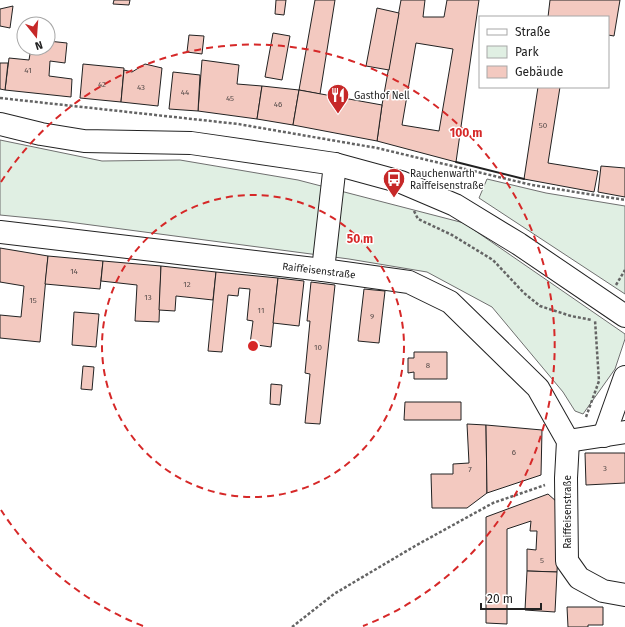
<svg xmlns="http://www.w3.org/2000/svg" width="625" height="627" viewBox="0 0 625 627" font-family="'Fira Sans',sans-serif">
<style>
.green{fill:#e0efe3;stroke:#6f6f6f}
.building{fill:#f3c9c0;stroke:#222;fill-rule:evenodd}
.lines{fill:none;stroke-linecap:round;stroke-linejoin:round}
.minor-casing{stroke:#222;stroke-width:24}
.major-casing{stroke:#222;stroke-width:24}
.path{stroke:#646464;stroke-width:2.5;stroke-dasharray:3 2;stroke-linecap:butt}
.minor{stroke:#fff;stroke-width:22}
.major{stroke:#fff;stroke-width:22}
.wall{stroke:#222;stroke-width:2}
.ring{fill:none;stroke:#d62828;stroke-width:2;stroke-dasharray:7 5}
.labels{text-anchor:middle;stroke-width:3;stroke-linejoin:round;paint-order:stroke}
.number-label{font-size:8px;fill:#564c4a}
.poi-label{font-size:10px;fill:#222;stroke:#fff;text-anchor:start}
.street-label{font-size:10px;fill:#222;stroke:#fff}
.centre{fill:#d62828;stroke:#fff;stroke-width:2}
.ring-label{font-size:12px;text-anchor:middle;font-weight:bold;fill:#d62828;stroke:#fff;stroke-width:3;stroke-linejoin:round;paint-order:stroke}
</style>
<rect width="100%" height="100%" fill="#fff"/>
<!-- green -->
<g class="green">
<path d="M0,140L102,161L180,160L298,180L464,223L625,334V339L615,369L583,414L575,411L563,392L492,307L427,272L349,259L61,221L0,215Z"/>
<path d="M487,179L546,193L625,206V294L479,198Z"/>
</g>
<!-- building -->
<g class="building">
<path d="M114,0H130L129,5L113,4Z"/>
<path d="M276,0H286L284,15L275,14Z"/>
<path d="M315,0H335L320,94L299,90Z"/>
<path d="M401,0H425L423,17H444L447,0H479L456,162L377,141L382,105ZM416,43L453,49L439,131L402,125Z"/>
<path d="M550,0H620L614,36L608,35V17H548Z"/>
<path d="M13,6L10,28L0,26V9Z"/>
<path d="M377,8L399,13L389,70L366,66Z"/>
<path d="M273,33L290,36L282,80L265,77Z"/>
<path d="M189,35L204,36L202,54L187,52Z"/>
<path d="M48,41L67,43L65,63L50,61L49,76L72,79L71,97L5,90L9,58L29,60L31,48H48Z"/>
<path d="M202,60L239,65L237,84L262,86L257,119L198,111Z"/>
<path d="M0,63H8L5,90L0,89Z"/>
<path d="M83,64L124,68L121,102L80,98Z"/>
<path d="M145,64L162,68L158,106L121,102L124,70L132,72Z"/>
<path d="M173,72L200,75L198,111L169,109Z"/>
<path d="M262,86L299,90L293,125L257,119Z"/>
<path d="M538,87H560L548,163L598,171L594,192L524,179Z"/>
<path d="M299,90L382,105L377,141L293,125Z"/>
<path d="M601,166L625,168V197L598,192Z"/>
<path d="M0,248L48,256L40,342L0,338V315L21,317L24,286L0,282Z"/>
<path d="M48,256L103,261L100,289L45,284Z"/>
<path d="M103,261L161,266L159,322L135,321L137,285L101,281Z"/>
<path d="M161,266L216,272L213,300L176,296L175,311L159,310Z"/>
<path d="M216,272L278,278L271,347L250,344L253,321L247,320L250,289L239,288L238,296L228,295L222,352L208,351Z"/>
<path d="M278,278L304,281L299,326L273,323Z"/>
<path d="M311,282L335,285L320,424L305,423L310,374L305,373L310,321H307Z"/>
<path d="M364,289L385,291L379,343L358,341Z"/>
<path d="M74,312L99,314L96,347L72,345Z"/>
<path d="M414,352H447V379H414V372L408,373V358H414Z"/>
<path d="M83,366L94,367L92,390L81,389Z"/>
<path d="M271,384L282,385L280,405L270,404Z"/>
<path d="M405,402H461V420H404Z"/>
<path d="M467,424L486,425L487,493L467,508H432L431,474H453V464L469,463Z"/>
<path d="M486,425L542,430L541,475L487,493Z"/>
<path d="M585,453H625V483L586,485Z"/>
<path d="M548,494L557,502L559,529L557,572L527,571V549L536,550L537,531H530L531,521L507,529V624L486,623V517Z"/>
<path d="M527,571L557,572L555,612L525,610Z"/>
<path d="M567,607H603V625H588V627H568Z"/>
</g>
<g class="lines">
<!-- minor casing -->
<g class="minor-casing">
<g id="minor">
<path d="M0,232L323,270L409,282L450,302L538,388L568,441L566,478L567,561L579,578L603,591L625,595"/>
<path d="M323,270L335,164"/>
<path d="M604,436L625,377"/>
<path d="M568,441L625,432"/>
</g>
</g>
<!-- major casing -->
<g class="major-casing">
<path id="major" d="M0,124L41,134L84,141L191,143L335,164L401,182L455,205L519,244L625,316"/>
</g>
<!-- path -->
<g class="path">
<path d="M0,98L238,124L377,148L532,185L625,200"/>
<path d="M414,211L418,219L452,235L493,260L524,293L540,306L571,316L592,320"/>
<path d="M616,285L625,270"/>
<path d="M586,417L599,381L595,320"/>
<path d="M292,627L334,594L415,546L493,503L545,485"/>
</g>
<!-- minor -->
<use href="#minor" class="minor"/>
<!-- major -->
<use href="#major" class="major"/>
<!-- wall -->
<path class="wall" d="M456,162L524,179"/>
</g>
<!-- distance rings -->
<g class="ring">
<circle cx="253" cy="346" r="151"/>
<path d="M143 626A301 301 0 0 1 1 510M1 182A301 301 0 1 1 363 626"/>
</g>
<!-- icons -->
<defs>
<g id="restaurant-pin" transform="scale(1.15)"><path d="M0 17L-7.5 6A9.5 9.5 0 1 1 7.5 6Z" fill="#c62828" stroke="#fff"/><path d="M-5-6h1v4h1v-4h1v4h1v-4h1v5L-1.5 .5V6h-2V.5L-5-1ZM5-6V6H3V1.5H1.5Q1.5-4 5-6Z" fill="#fff"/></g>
<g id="bus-pin" transform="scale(1.15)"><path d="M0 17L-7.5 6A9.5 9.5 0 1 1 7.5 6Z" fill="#c62828" stroke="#fff"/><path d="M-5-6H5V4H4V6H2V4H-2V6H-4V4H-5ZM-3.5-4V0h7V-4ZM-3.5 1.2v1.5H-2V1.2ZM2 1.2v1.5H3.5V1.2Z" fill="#fff"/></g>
</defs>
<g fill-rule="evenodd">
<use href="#restaurant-pin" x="338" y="95"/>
<use href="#bus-pin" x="394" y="179"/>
</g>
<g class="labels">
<!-- number labels -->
<g class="number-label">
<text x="28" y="73">41</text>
<text x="102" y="87">42</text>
<text x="141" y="90">43</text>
<text x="185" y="95">44</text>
<text x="230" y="101">45</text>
<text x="278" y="107">46</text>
<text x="543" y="128">50</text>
<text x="74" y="274">14</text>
<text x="187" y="287">12</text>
<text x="148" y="300">13</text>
<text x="33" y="303">15</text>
<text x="261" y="313">11</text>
<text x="372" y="319">9</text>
<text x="318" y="350">10</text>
<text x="428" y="368">8</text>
<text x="514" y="455">6</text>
<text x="605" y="471">3</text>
<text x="470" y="472">7</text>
<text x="542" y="563">5</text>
</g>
<!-- poi labels -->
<g class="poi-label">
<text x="354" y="99">Gasthof Nell</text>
<text x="410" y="177">Rauchenwarth<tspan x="410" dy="12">Raiffeisenstraße</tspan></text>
</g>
<!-- street labels -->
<g class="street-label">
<text transform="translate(319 270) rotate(7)" y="4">Raiffeisenstraße</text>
<text transform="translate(567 512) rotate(-90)" y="4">Raiffeisenstraße</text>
</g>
</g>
<circle cx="253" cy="346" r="6" class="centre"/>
<g class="ring-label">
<text x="466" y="137">100 m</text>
<text x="360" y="243">50 m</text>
</g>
<!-- legend -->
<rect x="479" y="16" width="130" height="72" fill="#ffffff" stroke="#a7a7a7"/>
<rect x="487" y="29" width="20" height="6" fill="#ffffff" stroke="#a7a7a7"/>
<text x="515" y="36" font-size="12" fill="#222222">Straße</text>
<rect x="487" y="46" width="20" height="12" fill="#e0efe3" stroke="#a7a7a7"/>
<text x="515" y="56" font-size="12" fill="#222222">Park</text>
<rect x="487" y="66" width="20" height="12" fill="#f3c9c0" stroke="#a7a7a7"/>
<text x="515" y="76" font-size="12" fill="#222222">Gebäude</text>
<!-- north arrow -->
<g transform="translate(36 36) rotate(163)"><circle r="19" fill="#ffffff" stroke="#a7a7a7"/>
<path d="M0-3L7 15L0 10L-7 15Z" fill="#c62828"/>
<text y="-6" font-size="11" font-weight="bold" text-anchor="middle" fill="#222222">N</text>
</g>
<!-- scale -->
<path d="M481 603v6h60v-6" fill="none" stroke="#222222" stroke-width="2"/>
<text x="487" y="603" font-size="12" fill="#222222" stroke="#ffffff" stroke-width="3" paint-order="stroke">20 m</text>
</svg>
